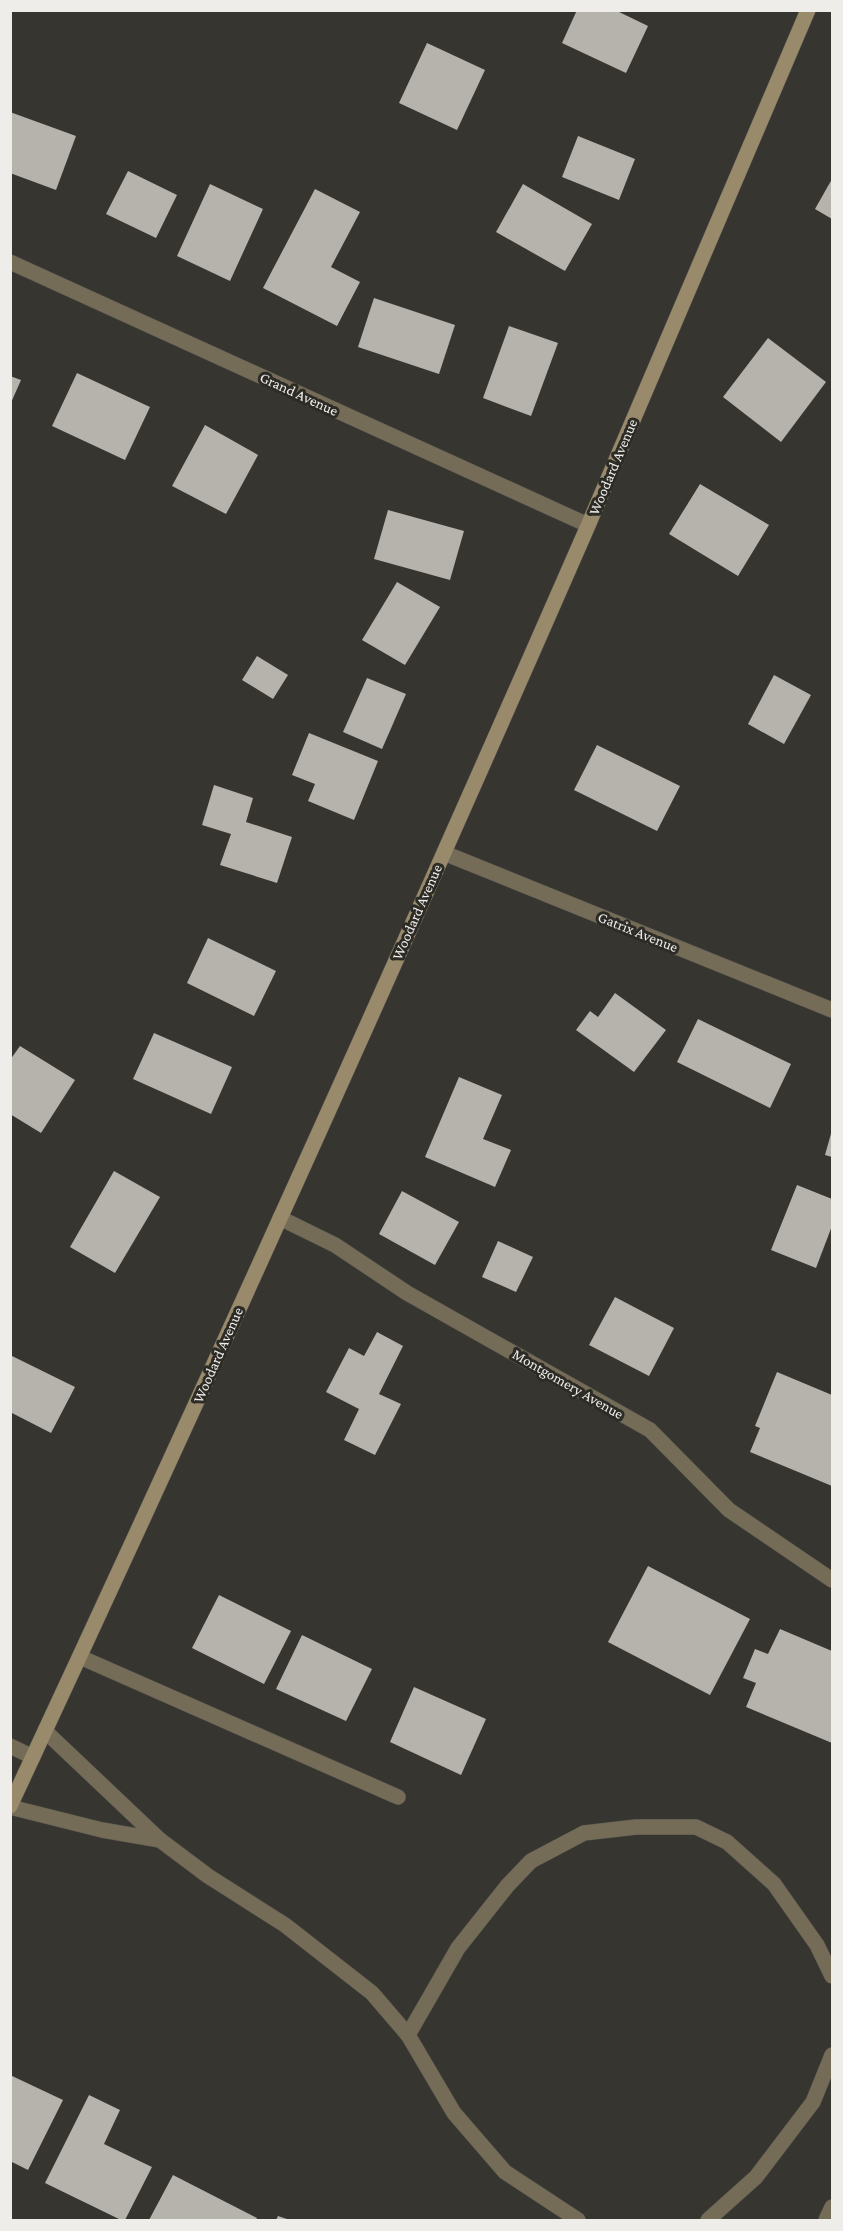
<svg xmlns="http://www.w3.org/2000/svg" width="843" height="2231" viewBox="0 0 843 2231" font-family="'Crimson Pro',serif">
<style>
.building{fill:#b6b3ad}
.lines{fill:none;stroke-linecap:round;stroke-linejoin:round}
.lane-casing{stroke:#54524e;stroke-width:16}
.street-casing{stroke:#54524e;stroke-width:16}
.secondary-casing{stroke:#54524e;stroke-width:16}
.lane{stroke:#756c58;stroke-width:15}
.street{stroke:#756c58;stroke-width:15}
.secondary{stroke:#988a6b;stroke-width:15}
.labels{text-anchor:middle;stroke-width:6;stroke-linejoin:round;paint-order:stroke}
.street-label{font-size:15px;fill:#efedea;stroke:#2d2b26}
</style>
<rect width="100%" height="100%" fill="#373530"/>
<!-- building -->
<g class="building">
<path d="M577,10H615L648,26L626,73L562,43Z"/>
<path d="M427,43L485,70L457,130L399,103Z"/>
<path d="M10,112L76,136L56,190L10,173Z"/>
<path d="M578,136L635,159L619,200L562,177Z"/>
<path d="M128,171L177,195L156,238L106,214Z"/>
<path d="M832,179V219L815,209Z"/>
<path d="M210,184L263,209L230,281L177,256Z"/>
<path d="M523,184L592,224L565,271L496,232Z"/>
<path d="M315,189L360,212L331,267L360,282L337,326L263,288Z"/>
<path d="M374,298L455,325L439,374L358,347Z"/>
<path d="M509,326L558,343L531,416L483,398Z"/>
<path d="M768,338L826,382L781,442L723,397Z"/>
<path d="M77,373L150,407L125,460L52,426Z"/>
<path d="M10,376L21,380L10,405Z"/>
<path d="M205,425L258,455L226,514L172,486Z"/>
<path d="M700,484L769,525L738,576L669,534Z"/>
<path d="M388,510L464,531L450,580L374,559Z"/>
<path d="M397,582L440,607L405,665L362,640Z"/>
<path d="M257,656L288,675L273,699L242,680Z"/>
<path d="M774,675L811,695L784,744L748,724Z"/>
<path d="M367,678L406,694L382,749L343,732Z"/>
<path d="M309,733L378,761L354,820L308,801L315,784L292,775Z"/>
<path d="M597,745L680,786L657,831L574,790Z"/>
<path d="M214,785L253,798L246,822L292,837L277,883L220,865L231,834L202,825Z"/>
<path d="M208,938L276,971L254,1016L187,983Z"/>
<path d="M615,993L666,1030L634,1072L576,1030L590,1011L598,1017Z"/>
<path d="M698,1019L791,1064L770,1108L677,1062Z"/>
<path d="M154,1033L232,1067L211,1114L133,1079Z"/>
<path d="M20,1046L75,1080L41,1133L10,1114V1060Z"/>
<path d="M459,1077L502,1095L483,1139L511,1150L495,1187L425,1157Z"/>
<path d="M832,1130V1157L825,1155Z"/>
<path d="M114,1171L160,1197L115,1273L70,1247Z"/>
<path d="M797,1185L832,1199V1226L816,1268L771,1250Z"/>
<path d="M402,1191L459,1222L435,1265L379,1234Z"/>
<path d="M498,1241L533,1257L516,1292L482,1277Z"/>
<path d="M615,1297L674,1328L649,1376L589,1345Z"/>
<path d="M377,1332L403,1346L379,1394L401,1404L375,1455L344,1440L359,1409L326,1392L349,1348L364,1356Z"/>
<path d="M10,1355L75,1387L51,1433L10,1412Z"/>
<path d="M777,1372L832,1395V1486L750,1452L760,1428L755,1426Z"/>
<path d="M648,1566L750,1619L710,1695L608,1642Z"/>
<path d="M219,1595L291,1631L264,1684L192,1648Z"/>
<path d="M780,1629L832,1651V1743L746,1707L756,1683L743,1678L755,1649L768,1654Z"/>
<path d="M302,1635L372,1669L346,1721L276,1689Z"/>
<path d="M414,1687L486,1719L461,1775L390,1742Z"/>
<path d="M10,2075L63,2100L28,2170L10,2161Z"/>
<path d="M89,2095L120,2110L104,2144L152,2167L125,2220H121L45,2183Z"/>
<path d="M173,2175L257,2218L256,2220H149Z"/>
<path d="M278,2216L290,2220H276Z"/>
</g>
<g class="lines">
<!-- lane casing -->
<g class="lane-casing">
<g id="lane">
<path d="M80,1657L398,1797"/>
<path d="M45,1731L160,1840L208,1876L285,1925L372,1993L408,2035L454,2113L505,2172L578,2220"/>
<path d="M10,1746L33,1757"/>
<path d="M10,1807L102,1830L160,1840"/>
<path d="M408,2035L458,1948L508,1885L531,1861L584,1833L636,1827H696L727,1842L774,1884L817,1945L832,1976"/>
<path d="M708,2220L756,2177L813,2102L832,2055"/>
</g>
</g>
<!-- street casing -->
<g class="street-casing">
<g id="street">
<path d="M10,262L588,525"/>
<path d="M444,853L832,1010"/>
<path d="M280,1218L335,1245L407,1293L650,1430L729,1510L832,1580"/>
<path d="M826,2220L832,2207"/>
</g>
</g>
<!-- secondary casing -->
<g class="secondary-casing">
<path id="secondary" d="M10,1806C208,1382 400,956 587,528C661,356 734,183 808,10"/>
</g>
<!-- lane -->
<use href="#lane" class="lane"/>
<!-- street -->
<use href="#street" class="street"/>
<!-- secondary -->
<use href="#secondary" class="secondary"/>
</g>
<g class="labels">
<!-- street labels -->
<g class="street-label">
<text transform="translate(299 394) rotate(25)" y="5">Grand Avenue</text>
<text transform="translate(613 467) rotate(-67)" y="5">Woodard Avenue</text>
<text transform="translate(417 912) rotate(-66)" y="5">Woodard Avenue</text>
<text transform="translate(638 932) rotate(22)" y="5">Gatrix Avenue</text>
<text transform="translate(218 1355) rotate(-66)" y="5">Woodard Avenue</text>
<text transform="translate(568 1384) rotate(30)" y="5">Montgomery Avenue</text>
</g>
</g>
<!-- border -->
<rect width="843" height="2231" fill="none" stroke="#efedea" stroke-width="24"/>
</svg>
